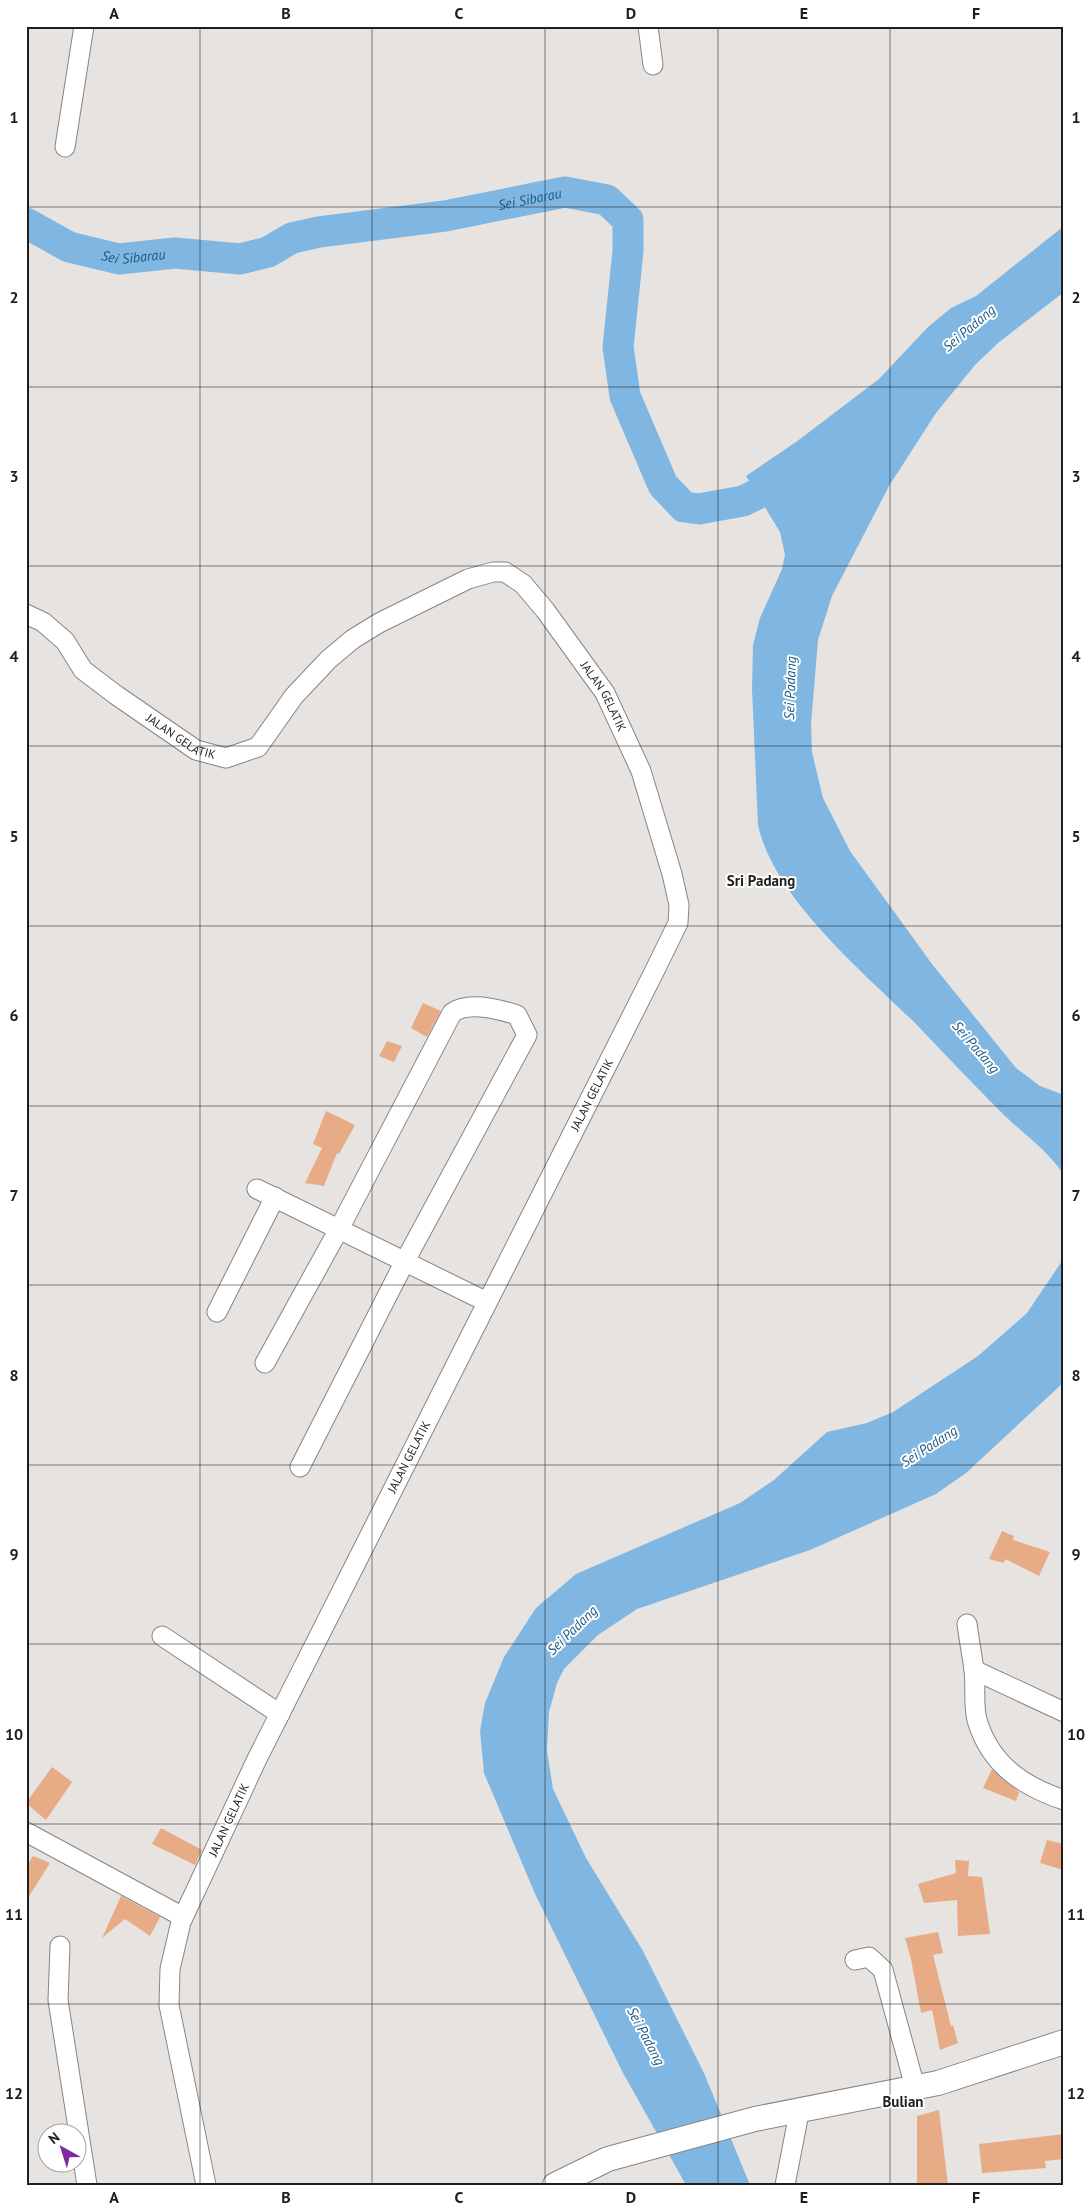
<svg xmlns="http://www.w3.org/2000/svg" width="1090" height="2211" viewBox="0 0 1090 2211" font-family="'PT Sans',sans-serif">
<style>
.water{fill:#7fb7e2}
.lines{fill:none;stroke-linecap:round;stroke-linejoin:round}
.river{stroke:#7fb7e2;stroke-width:31}
.building{fill:#e7ac86}
.minor-casing{stroke:#888582;stroke-width:21}
.major-casing{stroke:#888582;stroke-width:26}
.minor{stroke:#fff;stroke-width:19}
.major{stroke:#fff;stroke-width:24}
.grid{fill:none;stroke:#1f1e1d;stroke-width:1;stroke-opacity:0.55}
.labels{text-anchor:middle;stroke-width:4;stroke-linejoin:round;paint-order:stroke}
.street-label{font-size:12px;fill:#1f1e1d;stroke:#fff}
.water-label{font-size:14px;font-style:italic;fill:#195983;stroke:#fff}
.quarter-label{font-size:15px;font-weight:bold;fill:#1f1e1d;stroke:#fff}
.neatline{fill:none;stroke:#1f1e1d;stroke-width:2}
.grid-label{font-size:16px;text-anchor:middle;font-weight:bold;fill:#1f1e1d}
</style>
<rect width="100%" height="100%" fill="#e7e3e0"/>
<!-- water -->
<g class="water">
<path d="M1064,226V292L998,343L975,365L936,413L889,486L832,596L818,640L811,724L812,752L823,798L850,851L932,964L1016,1068L1040,1086L1064,1095V1175C1047,1149 1020,1132 999,1110C971,1082 943,1052 915,1023C863,972 774,898 758,825L752,689L753,645L760,618L782,569L785,555L780,532L746,476L796,442L879,379L928,327L951,308L976,296Z"/>
<path d="M1064,1258V1382L966,1473L936,1494L810,1550L637,1609L598,1635L564,1669L557,1683L549,1712L547,1751L553,1789L586,1858L643,1951L704,2073L750,2185H686L623,2073L536,1896L484,1773L480,1731L485,1703L504,1657L536,1608L576,1574L740,1503L774,1480L827,1432L867,1423L893,1412L978,1356L1027,1313Z"/>
</g>
<g class="lines">
<!-- river -->
<path class="river" id="s1" d="M26,223L69,247L119,259L175,253L240,259L268,252L292,238L319,232L445,216L565,192L607,200L628,220V251L618,347L625,396L663,485L684,507L699,509L743,501L795,476"/>
</g>
<!-- building -->
<g class="building">
<path d="M423,1003L441,1011L427,1037L411,1028Z"/>
<path d="M387,1041L402,1046L394,1062L379,1056Z"/>
<path d="M326,1111L355,1125L339,1154L337,1153L324,1186L305,1183L322,1148L313,1144Z"/>
<path d="M1002,1531L1014,1536L1013,1540L1050,1552L1039,1576L1005,1559L1004,1563L989,1559Z"/>
<path d="M52,1767L72,1782L46,1820L26,1803Z"/>
<path d="M992,1769L1019,1792L1016,1801L983,1788Z"/>
<path d="M161,1828L202,1850L195,1865L152,1844Z"/>
<path d="M1047,1840L1064,1844V1870L1040,1863Z"/>
<path d="M33,1856L50,1863L26,1901V1868Z"/>
<path d="M955,1860L969,1861L968,1876L982,1877L990,1934L958,1936L957,1900L924,1903L918,1884L956,1873Z"/>
<path d="M121,1896L160,1917L150,1936L125,1919L102,1938Z"/>
<path d="M938,1932L943,1953L933,1955L951,2026L953,2025L958,2043L940,2050L932,2010L921,2013L911,1959L905,1938Z"/>
<path d="M939,2110L948,2185H917V2116Z"/>
<path d="M1064,2134V2159L1045,2161L1046,2168L982,2173L979,2144Z"/>
</g>
<g class="lines">
<!-- minor casing -->
<g class="minor-casing">
<g id="minor">
<path d="M648,26L653,65"/>
<path d="M65,147L84,26"/>
<path id="s2" d="M26,614L43,622L65,641L83,670L116,695L196,750L226,758L258,747L294,696L329,659L353,639L379,623L468,579L493,572H505L523,584L545,610L605,693L641,771L672,874L679,905L678,923L654,972L257,1759L181,1922L170,1969L169,2005L206,2185"/>
<path d="M257,1189L487,1302"/>
<path d="M217,1312L275,1197"/>
<path d="M265,1363L339,1229L452,1013C468,1001 499,1009 517,1015L527,1035L405,1261L300,1467"/>
<path d="M967,1624C969,1639 972,1655 974,1670C976,1686 973,1705 977,1720C990,1764 1022,1786 1064,1800"/>
<path d="M162,1636L280,1714"/>
<path d="M974,1670L1064,1712"/>
<path d="M26,1832L183,1917"/>
<path d="M60,1946L58,2000L87,2185"/>
<path d="M855,1960L869,1957L883,1970L915,2087"/>
<path d="M785,2185L800,2108"/>
</g>
</g>
<!-- major casing -->
<g class="major-casing">
<path id="major" d="M555,2185L608,2159L755,2119L938,2083L1064,2042"/>
</g>
<!-- minor -->
<use href="#minor" class="minor"/>
<!-- major -->
<use href="#major" class="major"/>
</g>
<!-- grid -->
<path class="grid" d="M200,26V2185M372,26V2185M545,26V2185M718,26V2185M890,26V2185M26,207H1064M26,387H1064M26,566H1064M26,746H1064M26,926H1064M26,1106H1064M26,1285H1064M26,1465H1064M26,1644H1064M26,1824H1064M26,2004H1064"/>
<g class="labels">
<!-- street labels -->
<g class="street-label">
<text dy="4" stroke="none"><textPath href="#s2" startOffset="758">JALAN GELATIK</textPath></text>
<text dy="4" stroke="none"><textPath href="#s2" startOffset="201">JALAN GELATIK</textPath></text>
<text transform="translate(592 1095) rotate(-63)" y="4">JALAN GELATIK</text>
<text transform="translate(409 1457) rotate(-63)" y="4">JALAN GELATIK</text>
<text transform="translate(229 1820) rotate(-65)" y="4">JALAN GELATIK</text>
</g>
<!-- water labels -->
<g class="water-label">
<text dy="5" stroke="none"><textPath href="#s1" startOffset="520">Sei Sibarau</textPath></text>
<text dy="5" stroke="none"><textPath href="#s1" startOffset="115">Sei Sibarau</textPath></text>
<text transform="translate(969 328) rotate(-40)" y="5">Sei Padang</text>
<text transform="translate(790 688) rotate(-88)" y="5">Sei Padang</text>
<text transform="translate(976 1047) rotate(49)" y="5">Sei Padang</text>
<text transform="translate(929 1446) rotate(-33)" y="5">Sei Padang</text>
<text transform="translate(572 1630) rotate(-44)" y="5">Sei Padang</text>
<text transform="translate(646 2036) rotate(62)" y="5">Sei Padang</text>
</g>
<!-- quarter labels -->
<g class="quarter-label">
<text x="761" y="886">Sri Padang</text>
<text x="903" y="2107">Bulian</text>
</g>
</g>
<!-- border -->
<rect width="1090" height="2211" fill="none" stroke="#ffffff" stroke-width="55"/>
<!-- north arrow -->
<g transform="translate(62 2148) rotate(321)"><circle r="24" fill="#ffffff" stroke="#a5a5a5"/>
<path d="M0-4L9 19L0 12L-9 19Z" fill="#7b2b9b"/>
<text y="-8" font-size="14" font-weight="bold" text-anchor="middle" fill="#1f1e1d">N</text>
</g>
<rect x="28" y="28" width="1034" height="2156" class="neatline"/>
<g class="grid-label">
<text x="114" y="19">A</text>
<text x="286" y="19">B</text>
<text x="459" y="19">C</text>
<text x="631" y="19">D</text>
<text x="804" y="19">E</text>
<text x="976" y="19">F</text>
<text x="14" y="123">1</text>
<text x="1076" y="123">1</text>
<text x="14" y="303">2</text>
<text x="1076" y="303">2</text>
<text x="14" y="482">3</text>
<text x="1076" y="482">3</text>
<text x="14" y="662">4</text>
<text x="1076" y="662">4</text>
<text x="14" y="842">5</text>
<text x="1076" y="842">5</text>
<text x="14" y="1021">6</text>
<text x="1076" y="1021">6</text>
<text x="14" y="1201">7</text>
<text x="1076" y="1201">7</text>
<text x="14" y="1381">8</text>
<text x="1076" y="1381">8</text>
<text x="14" y="1560">9</text>
<text x="1076" y="1560">9</text>
<text x="14" y="1740">10</text>
<text x="1076" y="1740">10</text>
<text x="14" y="1920">11</text>
<text x="1076" y="1920">11</text>
<text x="14" y="2099">12</text>
<text x="1076" y="2099">12</text>
<text x="114" y="2203">A</text>
<text x="286" y="2203">B</text>
<text x="459" y="2203">C</text>
<text x="631" y="2203">D</text>
<text x="804" y="2203">E</text>
<text x="976" y="2203">F</text>
</g>
</svg>
